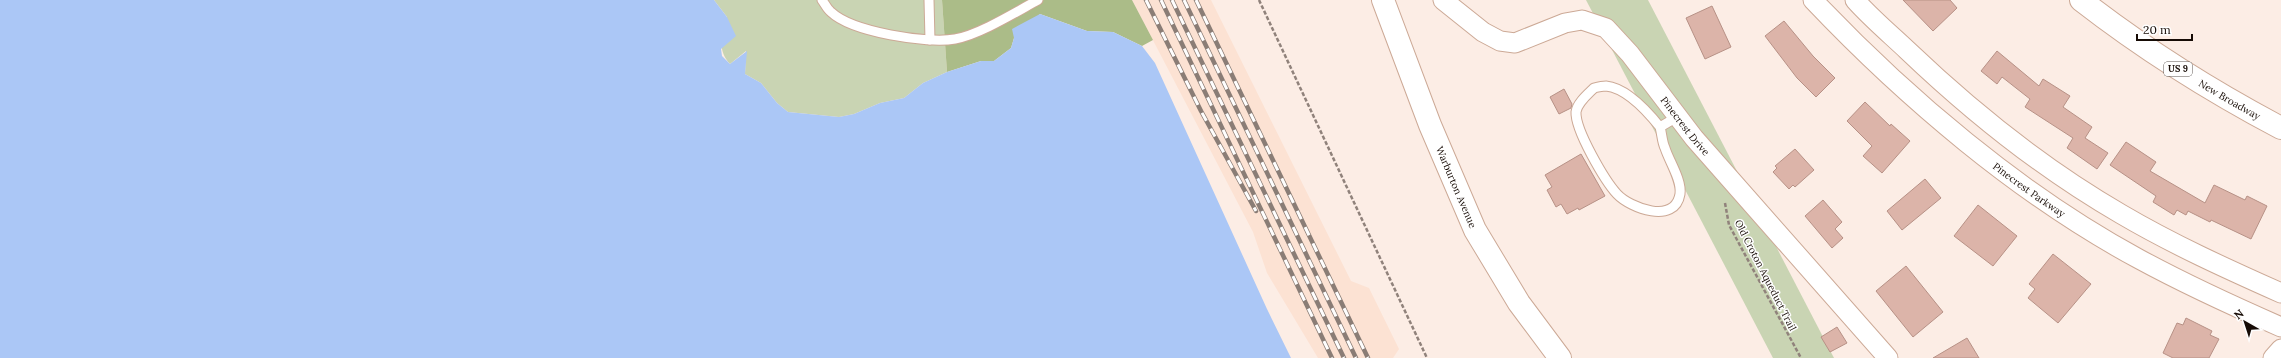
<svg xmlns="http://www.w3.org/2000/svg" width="2281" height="358" viewBox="0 0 2281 358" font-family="Lora,serif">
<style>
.built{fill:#fce2d3}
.green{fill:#c9d4b3}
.forest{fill:#abbc88}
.water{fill:#abc7f6}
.building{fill:#dcb4a9;stroke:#b79186}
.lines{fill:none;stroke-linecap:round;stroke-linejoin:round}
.lane-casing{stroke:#cca996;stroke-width:11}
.street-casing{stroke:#cca996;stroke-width:21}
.secondary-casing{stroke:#cca996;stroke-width:24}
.primary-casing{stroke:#cca996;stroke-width:24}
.path{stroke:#90827b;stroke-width:2.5;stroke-dasharray:4 2;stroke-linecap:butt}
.lane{stroke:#fff;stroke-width:9}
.street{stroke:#fff;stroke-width:19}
.secondary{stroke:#fff;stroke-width:22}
.primary{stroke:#fff;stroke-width:22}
.rail-casing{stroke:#8a7d76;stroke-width:4.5}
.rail{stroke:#fefefe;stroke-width:3;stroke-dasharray:9;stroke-linecap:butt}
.labels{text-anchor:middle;stroke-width:3;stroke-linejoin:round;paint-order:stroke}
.shield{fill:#fefefe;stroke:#5c5450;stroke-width:1}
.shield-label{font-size:9px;font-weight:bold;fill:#160b05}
.street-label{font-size:10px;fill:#160b05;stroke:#fefefe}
</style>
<rect width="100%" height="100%" fill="#fcede5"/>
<!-- built -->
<path class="built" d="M1132,0H1211L1351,281L1369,288L1399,349L1393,358H1318L1267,273L1253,232Z"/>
<!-- green -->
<g class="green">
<path d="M714,0H942L947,72L923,83L904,98L880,103L854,114L839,117L788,112L777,103L761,83L745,74L746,51L730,64C716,49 723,36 727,17Z"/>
<path d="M1586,0H1648L1834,358H1773Z"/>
</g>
<!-- forest -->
<path class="forest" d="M942,0H1132L1153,40L1142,46L1113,32L1087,31L1040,14L1014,38L1011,48L994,61H981L947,72Z"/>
<!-- water -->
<path class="water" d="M0,0H714L727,17L736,36L721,49L722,56L730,64L747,51L745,74L761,83L777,103L788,112L839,117L854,114L880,103L904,98L923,83L947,72L981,61H994L1011,48L1014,38L1012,29L1040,14L1087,31L1113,32L1142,46L1155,63L1267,309L1291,358H0Z"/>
<!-- building -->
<g class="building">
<path d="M1903,0H1950L1957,8L1933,31Z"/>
<path d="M1712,6L1731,47L1705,59L1686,18Z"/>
<path d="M1784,21L1813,56L1835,78L1816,97L1797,78L1765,36Z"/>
<path d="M1997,51L2039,86L2043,79L2070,96L2063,107L2092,127L2085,138L2108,153L2097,169L2067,148L2073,138L2025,107L2030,99L2002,77L1997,84L1981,71Z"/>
<path d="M1564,89L1572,104L1571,108L1559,114L1550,97Z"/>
<path d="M1865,102L1890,126L1891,124L1910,141L1882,173L1863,156L1872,146L1847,121Z"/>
<path d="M2126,142L2156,162L2150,171L2205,203L2214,185L2245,200L2247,196L2267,206L2251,239L2211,220L2210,222L2188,211L2186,215L2177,210L2174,215L2153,202L2156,196L2110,165Z"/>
<path d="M1795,149L1814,170L1795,187L1793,185L1789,189L1773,172L1777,168L1775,166Z"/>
<path d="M1581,154L1605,196L1579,210L1578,208L1567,214L1561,204L1556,207L1547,190L1552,187L1545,175Z"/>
<path d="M1925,179L1941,198L1902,230L1887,211Z"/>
<path d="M1823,200L1842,222L1835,229L1843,238L1832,248L1805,216Z"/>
<path d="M1978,205L2017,236L1993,266L1954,236Z"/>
<path d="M2053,254L2091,284L2058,323L2028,298L2035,289L2029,284Z"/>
<path d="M1906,266L1943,312L1913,337L1876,291Z"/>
<path d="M2186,318L2212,331L2210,335L2219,339L2209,358H2173L2163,353L2177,323L2183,325Z"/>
<path d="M1837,327L1847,343L1830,352L1821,337Z"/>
<path d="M1967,338L1979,358H1933Z"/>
</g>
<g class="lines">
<!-- lane casing -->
<g class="lane-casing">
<g id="lane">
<path d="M822,0C825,4 827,9 831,12C852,32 927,44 955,39C979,35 1016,12 1038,0"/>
<path d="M929,0L930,40"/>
<path d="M1660,127C1648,112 1627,88 1606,86C1603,86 1598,87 1594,88C1588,94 1577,103 1576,112C1575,130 1605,181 1617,194C1630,208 1675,225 1680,194C1682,180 1669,161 1665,148C1662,142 1662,134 1660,127L1677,117"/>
</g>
</g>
<!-- street casing -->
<g class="street-casing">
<g id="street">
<path id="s1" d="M1443,0L1483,32L1500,41L1515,43L1565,23L1582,20L1606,28L1630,54L1694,138L1888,358"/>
<path id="s2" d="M1813,0C1906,98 2020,195 2139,259C2185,284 2233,306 2281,327"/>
<path d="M1855,0C1871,18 1890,34 1907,50C1972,112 2043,169 2121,214C2172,244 2227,269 2281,293"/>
<path d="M2273,358L2281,349"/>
</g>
</g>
<!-- secondary casing -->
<g class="secondary-casing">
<g id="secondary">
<path id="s3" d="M1383,0L1430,125L1475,230L1519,303L1560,358"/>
</g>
</g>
<!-- primary casing -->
<g class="primary-casing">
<g id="primary">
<path id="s4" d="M2081,0C2144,49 2211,91 2281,128"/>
</g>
</g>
<!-- path -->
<g class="path">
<path d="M1259,0L1427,358"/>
<path d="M1725,203L1729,225L1801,358"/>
</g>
<!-- lane -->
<use href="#lane" class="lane"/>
<!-- street -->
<use href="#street" class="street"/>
<!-- secondary -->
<use href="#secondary" class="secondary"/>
<!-- primary -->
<use href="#primary" class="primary"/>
<!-- rail casing -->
<g class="rail-casing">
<g id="rail">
<path d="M1146,0L1201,111L1256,211"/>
<path d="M1161,0L1332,358"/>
<path d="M1172,0L1344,358"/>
<path d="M1184,0L1356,358"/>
<path d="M1196,0L1368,358"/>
</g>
</g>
<!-- rail -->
<use href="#rail" class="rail"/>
</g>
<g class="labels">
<!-- shield labels -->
<rect class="shield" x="2164" y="62" width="28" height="14" rx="3"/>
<g class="shield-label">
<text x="2178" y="72">US 9</text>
</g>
<!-- street labels -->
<g class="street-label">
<text dy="4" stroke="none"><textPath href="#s4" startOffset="179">New Broadway</textPath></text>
<text dy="4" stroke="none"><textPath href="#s1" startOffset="308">Pinecrest Drive</textPath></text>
<text dy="4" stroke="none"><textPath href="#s3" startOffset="201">Warburton Avenue</textPath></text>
<text dy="4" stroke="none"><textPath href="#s2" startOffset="288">Pinecrest Parkway</textPath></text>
<text transform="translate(1766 275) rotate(63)" y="4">Old Croton Aqueduct Trail</text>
</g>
</g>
<!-- north arrow -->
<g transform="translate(2245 322) rotate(321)" stroke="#fefefe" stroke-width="3" paint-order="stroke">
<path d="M0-3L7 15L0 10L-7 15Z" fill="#160b05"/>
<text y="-6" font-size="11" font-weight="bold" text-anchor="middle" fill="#160b05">N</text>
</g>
<!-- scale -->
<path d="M2137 34v6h55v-6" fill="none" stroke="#160b05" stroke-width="2"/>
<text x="2143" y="34" font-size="12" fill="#160b05" stroke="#fefefe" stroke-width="3" paint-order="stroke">20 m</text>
</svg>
